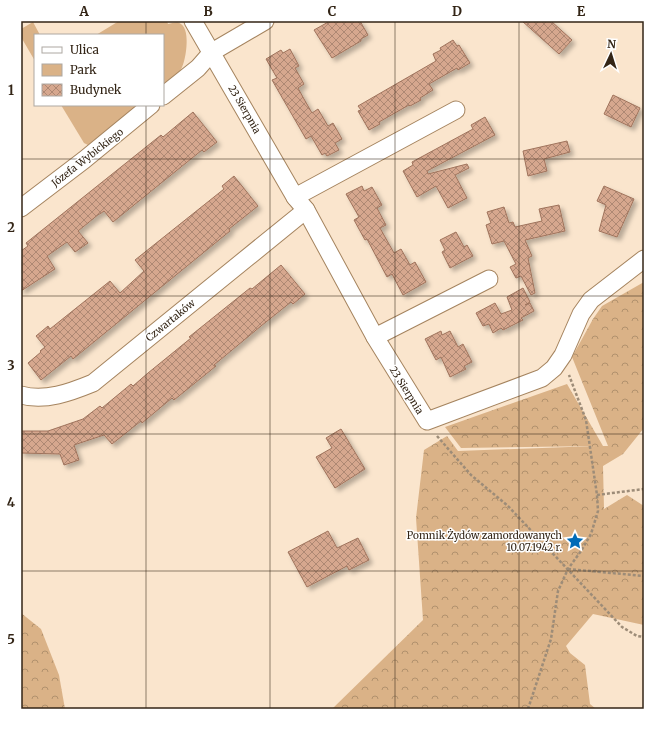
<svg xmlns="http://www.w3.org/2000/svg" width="665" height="730" viewBox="0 0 665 730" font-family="Merriweather,serif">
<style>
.green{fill:#dab287}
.forest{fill:url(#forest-crowns)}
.building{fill:url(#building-cross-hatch);stroke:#9f735c;filter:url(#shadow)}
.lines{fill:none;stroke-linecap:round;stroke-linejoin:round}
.street-casing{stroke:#a5845f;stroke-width:19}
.path{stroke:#9d8c78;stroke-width:2.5;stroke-dasharray:3 2;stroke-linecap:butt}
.street{stroke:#fff;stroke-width:17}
.grid{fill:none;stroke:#332516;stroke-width:1;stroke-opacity:0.55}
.labels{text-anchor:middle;stroke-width:3;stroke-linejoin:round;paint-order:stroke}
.street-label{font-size:10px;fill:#332516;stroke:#fff}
.poi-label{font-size:10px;fill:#332516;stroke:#fff;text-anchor:end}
.neatline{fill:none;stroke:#332516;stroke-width:1.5}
.grid-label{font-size:13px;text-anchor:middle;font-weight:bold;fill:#332516}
</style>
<defs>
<pattern id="forest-crowns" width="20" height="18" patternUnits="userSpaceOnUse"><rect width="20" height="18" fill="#dab287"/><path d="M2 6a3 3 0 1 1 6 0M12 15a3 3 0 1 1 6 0" fill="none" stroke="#b1916d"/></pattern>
<pattern id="building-cross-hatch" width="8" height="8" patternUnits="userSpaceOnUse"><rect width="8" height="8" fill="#d6a78e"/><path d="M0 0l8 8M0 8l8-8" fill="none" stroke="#ae8873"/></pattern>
<filter id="shadow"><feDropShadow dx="3.5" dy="3.5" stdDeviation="2" flood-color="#0004"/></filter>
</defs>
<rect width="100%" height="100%" fill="#fae5cd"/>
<!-- green -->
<g class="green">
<path d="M119,21H167L168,24C173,23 177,21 181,24C191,30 186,63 180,71C175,77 168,82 163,86V35H96Z"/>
<path d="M33,22L40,35H35V61L21,37V29Z"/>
<path d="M61,105H139L88,145L84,143Z"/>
</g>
<!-- forest -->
<g class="forest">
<path d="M644,282V428L623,454L603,466L604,509L627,495L644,506V625L593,614L566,646L570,653L585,665L590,704L596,709H332L423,620L416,518L424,450L447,436L458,451L596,446L461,448L445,427L567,384L603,446H608L572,357L593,319L602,306Z"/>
<path d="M21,613L41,629L59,675L65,709H21Z"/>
</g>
<!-- building -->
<g class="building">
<path d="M330,21H360L368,35L361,39V41L332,58L314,30Z"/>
<path d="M522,21H551L572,40L559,54Z"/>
<path d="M453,40L457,46L459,45L470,63L458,70L457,68L429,84L433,90L420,98L421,100L410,106L409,105L379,122L380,124L369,130L358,111L361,110L358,106L436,61L433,54L441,50L440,48Z"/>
<path d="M290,49L299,66L295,68L304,84L298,88L304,99L312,113L318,109L328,126L333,123L342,139L335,143L339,150L327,156L325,153L322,155L311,136L306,139L272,80L277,78L266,59L281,50L283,53Z"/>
<path d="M613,95L640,108L631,127L604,114Z"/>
<path d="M193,112L217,142L204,152L202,150L113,222L104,211L100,214H99L78,231L88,243L75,252L67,242L47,256L55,269L21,291V251L28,246L26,243L161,135L163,137Z"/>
<path d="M485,117L495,135L427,171L428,174L467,164L469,168L455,175L467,198L448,208L436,186L417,197L403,171L413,165L412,162L473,129L471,125Z"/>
<path d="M567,141L570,152L544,159L547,171L528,176L523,151Z"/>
<path d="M234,176L258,206L229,229L230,231L73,359L71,356L41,380L28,363L41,352L40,351L45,347L36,336L48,326L50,329L110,281L120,293L144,271L135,260L224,189L222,186Z"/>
<path d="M362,186L364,191L372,187L382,205L377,208L386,225L380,228L394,253L401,249L410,265L415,262L426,282L403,295L392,274L387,277L367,239L365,240L354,220L359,217L346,194Z"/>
<path d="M604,186L634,199L617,237L599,231L606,205L597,201Z"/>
<path d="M559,205L565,231L525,240L532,256L528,258L535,293L531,295L521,276L516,278L510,267L516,264L504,241L492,244L486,225L491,223L487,212L504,207L509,223L513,222L515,227L542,221L539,209Z"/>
<path d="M456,232L464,247L467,245L473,256L450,268L442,252L445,250L440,240Z"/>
<path d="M281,265L305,294L293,304L291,302L261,326L214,365L216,366L174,400L172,398L142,423L141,421L112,444L104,435L74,445L79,460L64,465L60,454L21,453V431H48L83,419L100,406L102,408L131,384L133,386L148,373L191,338L189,337L250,288L252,289Z"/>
<path d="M523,288L530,302L525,305L530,303L534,311L521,318L523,320L503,330L501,328L493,333L489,324L483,326L476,313L495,303L501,314L512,310L507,297Z"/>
<path d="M441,331L442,335L450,331L458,347L463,344L472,362L464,366L466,369L450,377L441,357L436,360L425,339Z"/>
<path d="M341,429L365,469L335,488L316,457L332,448L326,438Z"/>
<path d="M328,531L337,548L358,538L369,560L349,570L347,566L307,587L288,552Z"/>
</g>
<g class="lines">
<!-- street casing -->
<g class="street-casing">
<g id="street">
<path d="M193,21L295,197L306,210L375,337L427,421L542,378L554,368L563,355L581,314L591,300L644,259"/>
<path d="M163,96L198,68L212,52L265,21"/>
<path d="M295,197L456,110"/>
<path d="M21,208L84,160L151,105"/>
<path d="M375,337L489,279"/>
<path d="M21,395C45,402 71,392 93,383L306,210"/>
</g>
</g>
<!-- path -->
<g class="path">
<path d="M437,436L471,475L508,506L622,627L637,636L644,637"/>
<path d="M597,495L644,489"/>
<path d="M568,569L644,576"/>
<path d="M528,709L551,639L558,591L568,569L581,551L591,534L598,511L597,495L586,420L569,375"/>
</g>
<!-- street -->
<use href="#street" class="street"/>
</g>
<!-- grid -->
<path class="grid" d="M146,21V35M270,21V709M395,21V709M519,21V709M146,105V709M21,159H644M21,296H644M21,434H644M21,571H644"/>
<!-- icons -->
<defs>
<g id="sight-bare" transform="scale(1.38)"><path d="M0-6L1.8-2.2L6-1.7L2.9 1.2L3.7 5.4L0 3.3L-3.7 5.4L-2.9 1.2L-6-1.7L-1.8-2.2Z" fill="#016bb7" stroke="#fff" stroke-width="2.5" paint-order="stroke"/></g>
</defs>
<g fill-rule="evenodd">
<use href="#sight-bare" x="575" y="541"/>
</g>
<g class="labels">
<!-- street labels -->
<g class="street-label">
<text transform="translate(245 109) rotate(60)" y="4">23 Sierpnia</text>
<text transform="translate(87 157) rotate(-38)" y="4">Józefa Wybickiego</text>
<text transform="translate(170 320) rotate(-39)" y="4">Czwartaków</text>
<text transform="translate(407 390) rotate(58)" y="4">23 Sierpnia</text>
</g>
<!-- poi labels -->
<g class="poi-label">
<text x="562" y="539">Pomnik Żydów zamordowanych<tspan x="562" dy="12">10.07.1942 r.</tspan></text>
</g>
</g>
<!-- border -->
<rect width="665" height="730" fill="none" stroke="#ffffff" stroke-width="44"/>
<!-- legend -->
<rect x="34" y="34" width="130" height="72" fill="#ffffff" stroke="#ada8a2"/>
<rect x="42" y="47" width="20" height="6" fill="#ffffff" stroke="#ada8a2"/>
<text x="70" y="54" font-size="12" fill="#332516">Ulica</text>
<rect x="42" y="64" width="20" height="12" fill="#dab287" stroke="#ada8a2"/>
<text x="70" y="74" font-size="12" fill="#332516">Park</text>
<rect x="42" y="84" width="20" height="12" fill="url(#building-cross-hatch)" stroke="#ada8a2"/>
<text x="70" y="94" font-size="12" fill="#332516">Budynek</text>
<!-- north arrow -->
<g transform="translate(611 54) rotate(4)" stroke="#ffffff" stroke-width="3" paint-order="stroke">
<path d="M0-3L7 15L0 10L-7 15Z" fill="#332516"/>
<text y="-6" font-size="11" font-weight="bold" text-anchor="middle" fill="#332516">N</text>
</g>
<rect x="22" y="22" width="621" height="686" class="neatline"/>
<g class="grid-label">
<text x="84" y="16">A</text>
<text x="208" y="16">B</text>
<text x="332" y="16">C</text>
<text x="457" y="16">D</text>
<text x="581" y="16">E</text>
<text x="11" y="95">1</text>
<text x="11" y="232">2</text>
<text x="11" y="370">3</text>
<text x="11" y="507">4</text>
<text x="11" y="644">5</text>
</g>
</svg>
